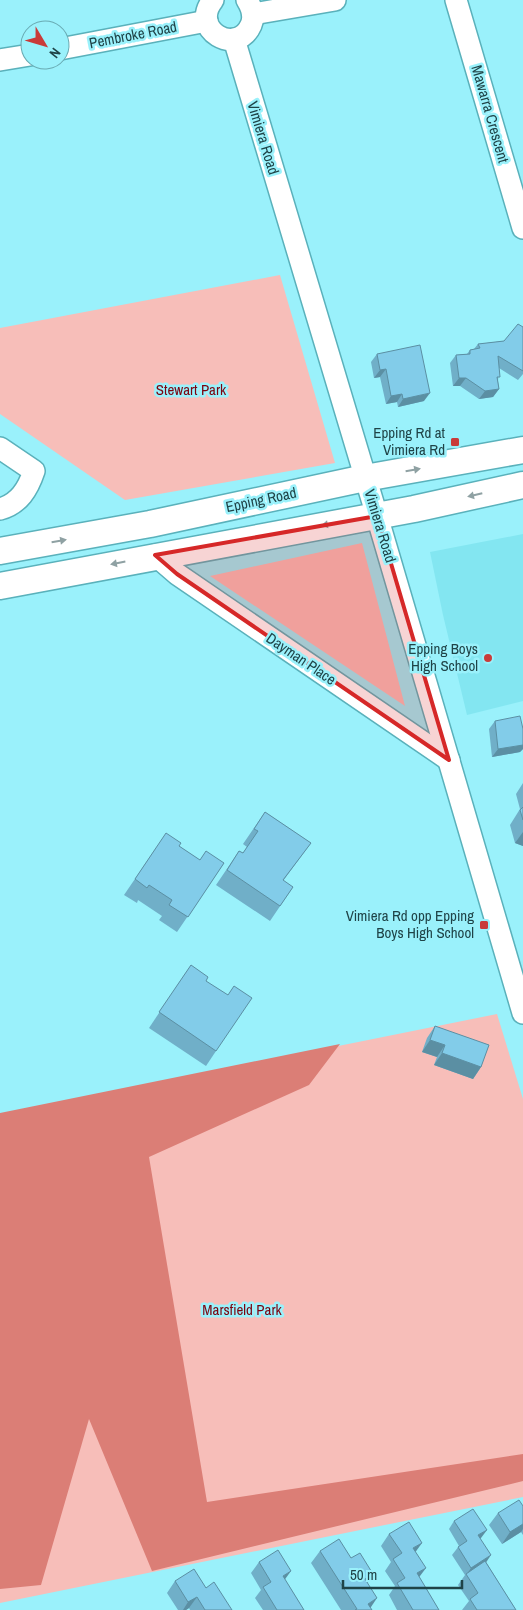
<svg xmlns="http://www.w3.org/2000/svg" width="523" height="1610" viewBox="0 0 523 1610" font-family="'Archivo Narrow',sans-serif">
<style>
.built{fill:#83e6f1}
.green{fill:#f7beb9}
.forest{fill:#db7e76}
.lines{fill:none;stroke-linecap:round;stroke-linejoin:round}
.minor-casing{stroke:#5ab1bb;stroke-width:24}
.major-casing{stroke:#5ab1bb;stroke-width:29}
.minor{stroke:#fff;stroke-width:21}
.major{stroke:#fff;stroke-width:26}
.wall{fill:#70afc8}
.shaded-wall{fill:#5b8fa3}
.building{fill:#82cce9;stroke:#5b8fa3}
.oneway{fill:#8fa1a3}
.marked{fill:#d62828;fill-opacity:0.2;stroke:#d62828;stroke-width:4;stroke-linejoin:round}
.poi-dot{fill:#c93b39;stroke:#9af1fb;stroke-width:2}
.labels{text-anchor:middle;stroke-width:5;stroke-linejoin:round;paint-order:stroke}
.street-label{font-size:15px;fill:#1f4347;stroke:#9af1fb}
.park-label{font-size:15px;fill:#7b030f;stroke:#9af1fb}
.poi-label{font-size:15px;fill:#1f4347;stroke:#9af1fb;text-anchor:end}
</style>
<rect width="100%" height="100%" fill="#9af1fb"/>
<!-- built -->
<path class="built" d="M523,534V701L467,715L443,615L430,552Z"/>
<!-- green -->
<g class="green">
<path d="M280,275L335,463L125,500L0,414V328Z"/>
<path d="M362,543L405,706L210,576Z"/>
<path d="M497,1014L523,1099V1497L0,1603V1114Z"/>
</g>
<!-- forest -->
<path class="forest" d="M340,1044L309,1085L149,1157L207,1502L523,1454V1481L152,1571L89,1419L41,1585L0,1589V1113Z"/>
<g class="lines">
<!-- minor casing -->
<g class="minor-casing">
<g id="minor">
<path d="M213,0C189,30 237,57 251,25C255,16 252,8 247,0"/>
<path d="M456,0L523,228"/>
<path d="M253,14L335,0"/>
<path d="M234,39L377,516L523,1013"/>
<path d="M60,49L207,21"/>
<path d="M0,60L30,55"/>
<path d="M0,448L34,471C28,489 19,504 0,509"/>
<path d="M155,555L177,574L449,760"/>
</g>
</g>
<!-- major casing -->
<g class="major-casing">
<g id="major">
<path d="M0,551L150,524L365,478L523,450"/>
<path d="M0,586L414,509L523,485"/>
</g>
</g>
<!-- minor -->
<use href="#minor" class="minor"/>
<!-- major -->
<use href="#major" class="major"/>
</g>
<!-- wall -->
<g class="wall">
<path d="M523,327V374L518,380L499,368L498,381L499,389L493,397L479,399L460,386H453L450,363L456,355L467,354L470,350L474,349L478,344L504,341Z"/>
<path d="M377,354L424,401L398,407L397,402L386,404L380,377L374,378L371,362Z"/>
<path d="M495,721L523,729V749L520,752L492,757L489,729Z"/>
<path d="M523,783V846L515,843L510,825L520,809L516,794Z"/>
<path d="M265,812L311,843L283,881L293,887L270,921L216,885L239,851L243,853L247,847L243,844Z"/>
<path d="M179,846L199,860L224,863L177,932L159,920L162,916L138,900L137,903L124,895L156,848Z"/>
<path d="M191,965L206,981L216,1051L206,1066L149,1028Z"/>
<path d="M435,1026L481,1067L473,1079L434,1065L437,1057L422,1052L427,1038Z"/>
<path d="M523,1506V1535L521,1532L502,1544L489,1525L498,1513Z"/>
<path d="M454,1521L481,1538L480,1539L486,1562L516,1610H462L469,1601L458,1585L465,1575L452,1555L459,1546L449,1529Z"/>
<path d="M389,1534L415,1552L419,1577L439,1610H397L389,1595L395,1586L385,1571L391,1562L381,1546Z"/>
<path d="M320,1551L351,1558L373,1574L367,1583L370,1608L372,1610H341L311,1563Z"/>
<path d="M259,1562L285,1580L304,1610H263L255,1598L261,1590L251,1573Z"/>
<path d="M175,1581L206,1588L232,1610H190L189,1608L186,1610H178L167,1593Z"/>
</g>
<!-- shaded-wall -->
<g class="shaded-wall">
<path d="M386,369L380,377L374,378L380,370Z"/>
<path d="M459,378H466L460,386H453Z"/>
<path d="M499,389L493,397L479,399L485,391Z"/>
<path d="M430,393L424,401L398,407L403,399Z"/>
<path d="M402,394L397,402L386,404L391,396Z"/>
<path d="M523,745V749L520,752L492,757L498,749Z"/>
<path d="M523,832V846L515,843Z"/>
<path d="M430,1040L445,1045L437,1057L422,1052Z"/>
<path d="M442,1053L481,1067L473,1079L434,1065Z"/>
<path d="M523,1524V1529L521,1532L502,1544L510,1532Z"/>
<path d="M487,1530L481,1538L472,1544L478,1535Z"/>
<path d="M422,1543L414,1554L413,1548Z"/>
<path d="M491,1555L485,1564L467,1574L471,1568Z"/>
<path d="M426,1568L417,1580V1573Z"/>
<path d="M291,1571L283,1582V1576Z"/>
<path d="M373,1574L365,1586V1579Z"/>
<path d="M197,1597L189,1608L186,1610H183L188,1602Z"/>
<path d="M377,1598L369,1610L368,1604Z"/>
</g>
<!-- building -->
<g class="building">
<path d="M518,324L523,327V371L498,356L500,377H497L499,389L485,391L466,378H459L456,355L470,354V350L480,348L478,344L504,341Z"/>
<path d="M420,345L430,393L403,399L402,394L391,396L386,369L380,370L377,354Z"/>
<path d="M520,716L523,729V745L498,749L495,721Z"/>
<path d="M523,807V820L520,810Z"/>
<path d="M265,812L311,843L283,880L293,887L280,906L227,870L239,851L243,853L258,831L254,829Z"/>
<path d="M166,833L181,843L179,846L200,860L206,851L224,863L188,917L169,905L172,900L149,885L147,888L135,879Z"/>
<path d="M191,965L208,977L206,981L228,995L234,986L252,998L216,1051L159,1012Z"/>
<path d="M435,1026L489,1045L481,1067L442,1053L445,1045L430,1040Z"/>
<path d="M519,1500L523,1506V1524L510,1532L498,1513Z"/>
<path d="M473,1509L487,1530L478,1535L491,1555L471,1568L458,1547L467,1541L454,1521Z"/>
<path d="M409,1522L422,1543L413,1548L426,1568L417,1573L439,1610H413L397,1583L405,1578L393,1559L402,1553L389,1534Z"/>
<path d="M339,1539L351,1558L360,1553L373,1574L365,1579L377,1598L368,1604L372,1610H355L357,1609L320,1551Z"/>
<path d="M278,1550L291,1571L283,1576L304,1610H277L263,1587L271,1582L259,1562Z"/>
<path d="M485,1561L516,1610H477L470,1599L478,1593L466,1574Z"/>
<path d="M194,1569L206,1588L214,1582L232,1610H205L197,1597L188,1602L175,1581Z"/>
</g>
<!-- one-way arrows -->
<defs><path id="oneway-solid" d="M-6-.8H1V-3.2L6.5 0L1 3.2V.8H-6Z" transform="scale(1.25)"/></defs>
<g class="oneway">
<use href="#oneway-solid" transform="translate(413 470) rotate(-10)"/>
<use href="#oneway-solid" transform="translate(475 495) rotate(167)"/>
<use href="#oneway-solid" transform="translate(329 524) rotate(170)"/>
<use href="#oneway-solid" transform="translate(59 541) rotate(-10)"/>
<use href="#oneway-solid" transform="translate(118 563) rotate(169)"/>
</g>
<!-- marked area -->
<path class="marked" d="M377,516L449,760L177,574L155,555Z"/>
<!-- markers -->
<g class="poi-dot">
<rect x="450" y="437" width="10" height="10" rx="2.5"/>
<circle cx="488" cy="658" r="5"/>
<rect x="479" y="920" width="10" height="10" rx="2.5"/>
</g>
<g class="labels">
<!-- street labels -->
<g class="street-label">
<text transform="translate(133 35) rotate(-11)" y="5">Pembroke Road</text>
<text transform="translate(490 114) rotate(74)" y="5">Mawarra Crescent</text>
<text transform="translate(263 138) rotate(73)" y="5">Vimiera Road</text>
<text transform="translate(261 500) rotate(-12)" y="5">Epping Road</text>
<text transform="translate(380 526) rotate(73)" y="5">Vimiera Road</text>
<text transform="translate(301 659) rotate(34)" y="5">Dayman Place</text>
</g>
<!-- park labels -->
<g class="park-label">
<text x="191" y="395">Stewart Park</text>
<text x="242" y="1315">Marsfield Park</text>
</g>
<!-- poi labels -->
<g class="poi-label">
<text x="445" y="438">Epping Rd at<tspan x="445" dy="17">Vimiera Rd</tspan></text>
<text x="478" y="654">Epping Boys<tspan x="478" dy="17">High School</tspan></text>
<text x="474" y="921">Vimiera Rd opp Epping<tspan x="474" dy="17">Boys High School</tspan></text>
</g>
</g>
<!-- north arrow -->
<g transform="translate(45 45) rotate(128)"><circle r="24" fill="#9af1fb" stroke="#69abb3"/>
<path d="M0-4L9 19L0 12L-9 19Z" fill="#c93b39"/>
<text y="-8" font-size="14" font-weight="bold" text-anchor="middle" fill="#1f4347">N</text>
</g>
<!-- scale -->
<path d="M343 1580v8h119v-8" fill="none" stroke="#1f4347" stroke-width="2.5"/>
<text x="350" y="1580" font-size="15" fill="#1f4347" stroke="#9af1fb" stroke-width="4" paint-order="stroke">50 m</text>
</svg>
